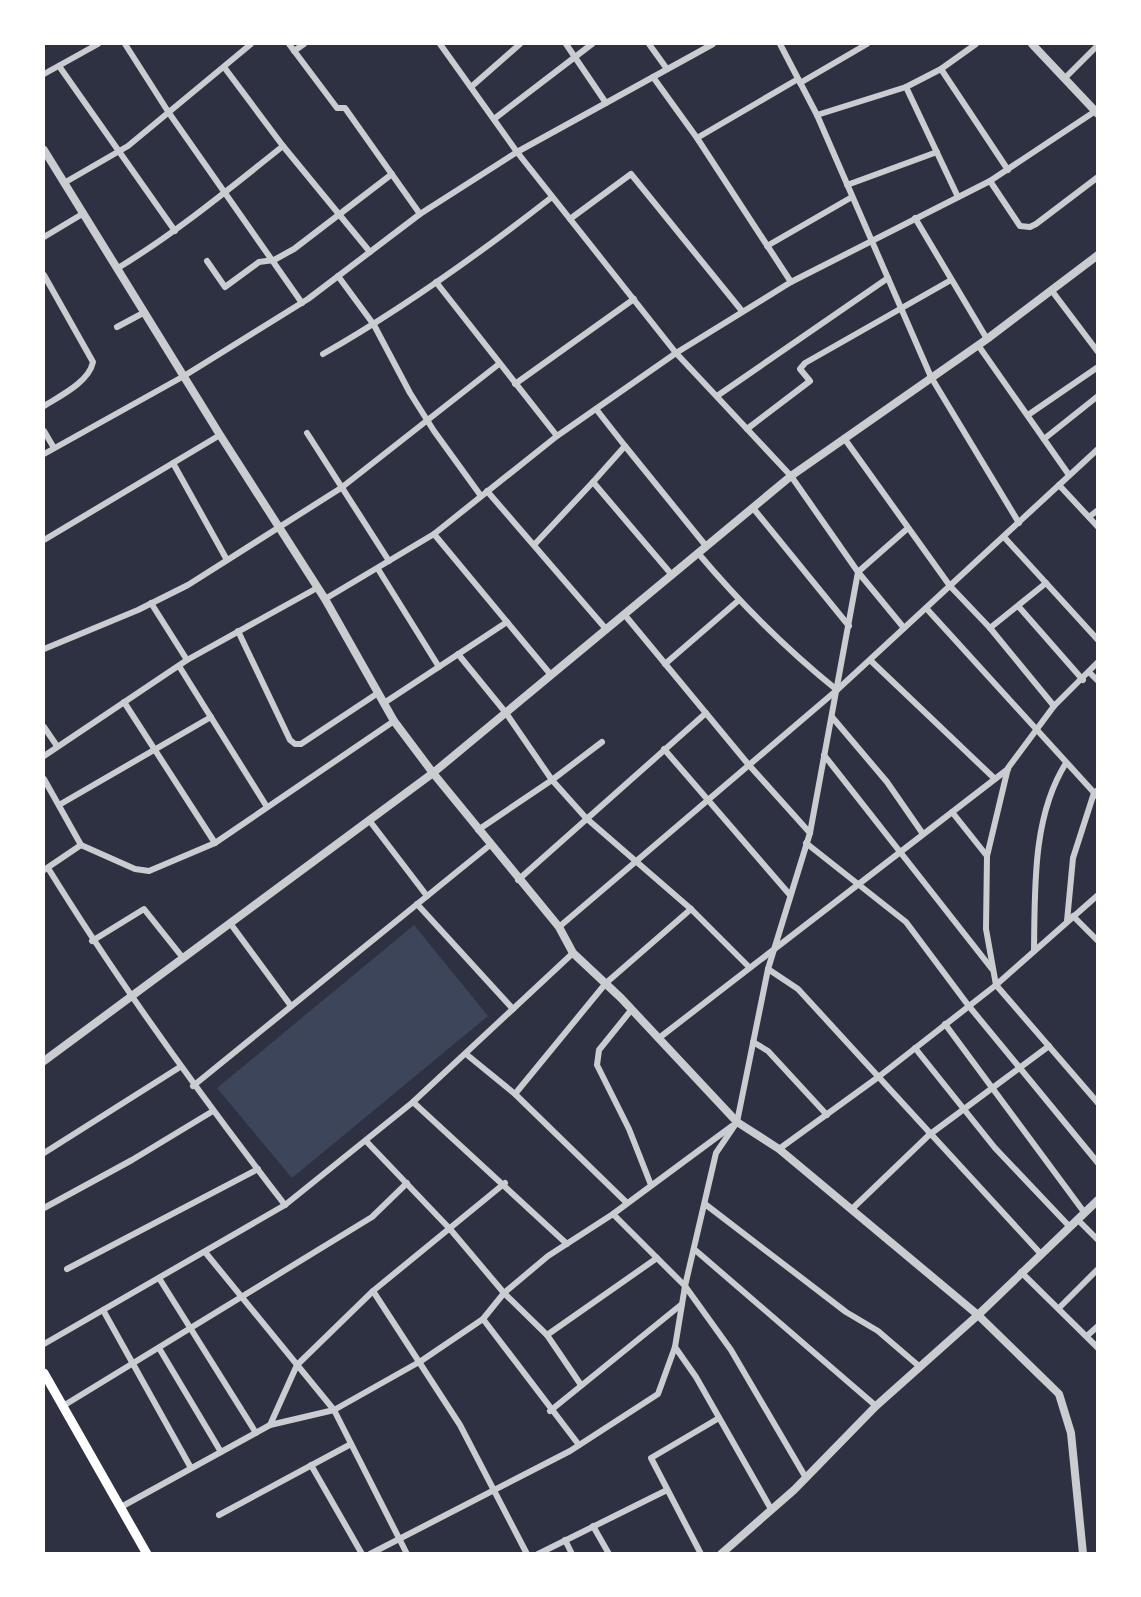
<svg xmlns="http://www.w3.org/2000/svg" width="1141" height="1597" viewBox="0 0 1141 1597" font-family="Quicksand,sans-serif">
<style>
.green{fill:#3c4559}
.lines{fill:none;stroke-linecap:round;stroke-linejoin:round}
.minor{stroke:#caccd0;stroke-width:6}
.tertiary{stroke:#caccd0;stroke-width:8}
.secondary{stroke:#fff;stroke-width:9}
</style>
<rect width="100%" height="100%" fill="#2d3142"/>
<!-- green -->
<path class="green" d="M414,925L488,1016L292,1178L217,1088Z"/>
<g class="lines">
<!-- minor -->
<g class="minor">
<path d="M125,44L169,113L302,303"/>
<path d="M289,44L337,108H345L420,214"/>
<path d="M440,44L517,152L676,353L791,476L858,572L904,628"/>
<path d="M566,44L606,103"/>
<path d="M649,44L667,69"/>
<path d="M780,44L817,115L931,377L1019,523"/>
<path d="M294,51L304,44"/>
<path d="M59,66L175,231"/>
<path d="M224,67L283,146L370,252"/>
<path d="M941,69L1008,170"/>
<path d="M44,74L98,44"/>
<path d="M653,77L697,138L791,282"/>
<path d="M1064,79L1098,45"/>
<path d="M800,83L867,44"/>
<path d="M471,87L520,44"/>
<path d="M906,87L958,197"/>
<path d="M817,115L906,87L941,69L976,44"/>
<path d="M494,119L592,44"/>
<path d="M697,138L798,79"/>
<path d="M990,181L1020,226L1030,227L1036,224L1098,177"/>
<path d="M64,183L128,146L251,44"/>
<path d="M847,185L937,152"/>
<path d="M915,218L987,339"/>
<path d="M570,219L631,174L742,311"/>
<path d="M44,237L84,213"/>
<path d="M767,246L852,197"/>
<path d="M207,261L225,287L259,262L274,260L294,249L392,174"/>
<path d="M118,268C177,232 229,189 283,146"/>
<path d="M44,275L93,362C89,382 60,396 44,406"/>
<path d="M338,276L374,325L410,393L434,431L481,496"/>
<path d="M436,282L557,436"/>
<path d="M1052,291L1098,352"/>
<path d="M117,327L145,312"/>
<path d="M978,345L1069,475"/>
<path d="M323,354C404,308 479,254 552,197"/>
<path d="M515,384L634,299"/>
<path d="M717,396L888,278"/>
<path d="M596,409L625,446"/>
<path d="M1028,415L1098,367"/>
<path d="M747,429L810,381L800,369L805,363L951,280"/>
<path d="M44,431L54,448"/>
<path d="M307,433L389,561"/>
<path d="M844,438L950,586L990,628L1054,706"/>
<path d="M1044,439L1098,396"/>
<path d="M44,454L184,376L308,299L420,214L517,152L713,44"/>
<path d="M173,463L227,560"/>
<path d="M1059,485L1098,527"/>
<path d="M487,491L606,629"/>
<path d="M753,508L849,626"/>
<path d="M1089,517L1098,510"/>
<path d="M434,534L551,675"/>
<path d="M1004,537L1098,640"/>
<path d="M44,540L220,435"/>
<path d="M534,545L593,482"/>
<path d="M698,553C740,603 786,649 837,690"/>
<path d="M378,569L439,667"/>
<path d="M672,575L593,482L625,446L706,546"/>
<path d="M325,599L434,534L557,436L676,353L791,282L990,181L1097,110"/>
<path d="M151,603L187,660"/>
<path d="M1019,607L1083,680"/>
<path d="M926,608L1098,797"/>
<path d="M624,614L748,764L810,833"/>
<path d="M990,628L1046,583"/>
<path d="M238,631L290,740L295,744H301L378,693"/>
<path d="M44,649L138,610L188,585L341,488L499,364"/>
<path d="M458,654L506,713L552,780L586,818L691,909L749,967"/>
<path d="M870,660L995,779"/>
<path d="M1098,662L1054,706L1008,768L987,856L986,929L996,985L1098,1103"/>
<path d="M665,664L739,600"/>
<path d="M179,666L267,807"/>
<path d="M1089,672L1098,681"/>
<path d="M124,702L215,843"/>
<path d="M384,703L507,622"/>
<path d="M832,717L887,782L923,834"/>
<path d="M44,727L57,746"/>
<path d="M664,749L790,895"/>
<path d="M824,755L992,969"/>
<path d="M44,756L187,660L317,588"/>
<path d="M44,779L81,845L135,869L149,871L215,843L394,721"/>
<path d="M59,805L211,717"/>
<path d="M952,812L987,856"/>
<path d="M369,820L427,896"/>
<path d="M478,830L552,780L602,742"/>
<path d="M806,843L906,922L968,1005L1098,1163"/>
<path d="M48,868C120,985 201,1096 285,1205"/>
<path d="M44,870L81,845"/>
<path d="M518,880L706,713"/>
<path d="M417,904L513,1009"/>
<path d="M1073,916L1098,941"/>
<path d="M1067,921L1073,858L1094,793L1098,790"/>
<path d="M230,923L291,1006"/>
<path d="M559,927L837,690L1098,449"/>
<path d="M92,941L144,909L183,958"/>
<path d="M1034,951C1035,889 1032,817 1066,763"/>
<path d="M768,969L798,989L1040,1253"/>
<path d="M632,1009L599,1050L597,1065L629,1129L651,1185"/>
<path d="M945,1024L1084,1212"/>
<path d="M659,1038L1008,769"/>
<path d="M753,1042L768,1051L827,1115"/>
<path d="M915,1048L995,1148L1069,1226"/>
<path d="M466,1054L515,1094L627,1203"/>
<path d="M193,1086L490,845"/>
<path d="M515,1094L606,983L691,909"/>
<path d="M413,1102L567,1244"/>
<path d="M366,1141L450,1229L504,1293L547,1335L581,1385"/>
<path d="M779,1149L877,1078L996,985L1098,895"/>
<path d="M44,1153L180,1067"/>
<path d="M705,1204L846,1312L878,1331L920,1367"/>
<path d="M44,1208L132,1160L213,1111"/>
<path d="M852,1209L929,1135L1049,1046"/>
<path d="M613,1214L685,1286L731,1350L806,1478"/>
<path d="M1077,1219L1098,1240"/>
<path d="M694,1249L876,1406"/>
<path d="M205,1252L334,1410L407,1554"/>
<path d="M67,1269L258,1169"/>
<path d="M1021,1272L1098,1348"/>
<path d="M159,1278L256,1433"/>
<path d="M373,1291L460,1425L527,1554"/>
<path d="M1059,1308L1098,1269"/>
<path d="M103,1310L191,1468"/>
<path d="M483,1319L579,1445"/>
<path d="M547,1335L657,1258"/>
<path d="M1088,1335L1098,1326"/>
<path d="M44,1344L285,1205L413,1102L573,953"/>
<path d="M675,1347L696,1377L771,1509"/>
<path d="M159,1348L221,1452"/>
<path d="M63,1406L372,1217L407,1183"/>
<path d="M550,1411L682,1304"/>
<path d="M270,1425L297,1365L373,1291L505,1183"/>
<path d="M311,1465L362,1554"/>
<path d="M121,1507L270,1425L334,1410L421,1361L483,1319L504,1293L548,1256L613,1214L732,1126"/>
<path d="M219,1515L351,1444"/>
<path d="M593,1526L609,1554"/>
<path d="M565,1540L572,1554"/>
<path d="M370,1554L570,1451L658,1394L675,1347L685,1286L716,1153L737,1122L768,969L810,833L858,572L908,528"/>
<path d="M538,1554L667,1490"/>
<path d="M701,1554L651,1458L719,1418"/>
</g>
<!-- tertiary -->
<g class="tertiary">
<path d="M1032,44L1098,114"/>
<path d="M44,150L220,435L325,599L394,721L433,773L559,927L573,953L621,998L737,1122L779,1149L978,1315L1059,1394L1071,1433L1083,1554"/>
<path d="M44,1061L433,773L791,476L987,339L1098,255"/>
<path d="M721,1554L794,1490L876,1406L978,1315L1098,1200"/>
</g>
<!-- secondary -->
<path class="secondary" d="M44,1373L147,1554"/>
</g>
<!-- border -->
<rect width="1141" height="1597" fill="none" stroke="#ffffff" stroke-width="90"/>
</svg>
